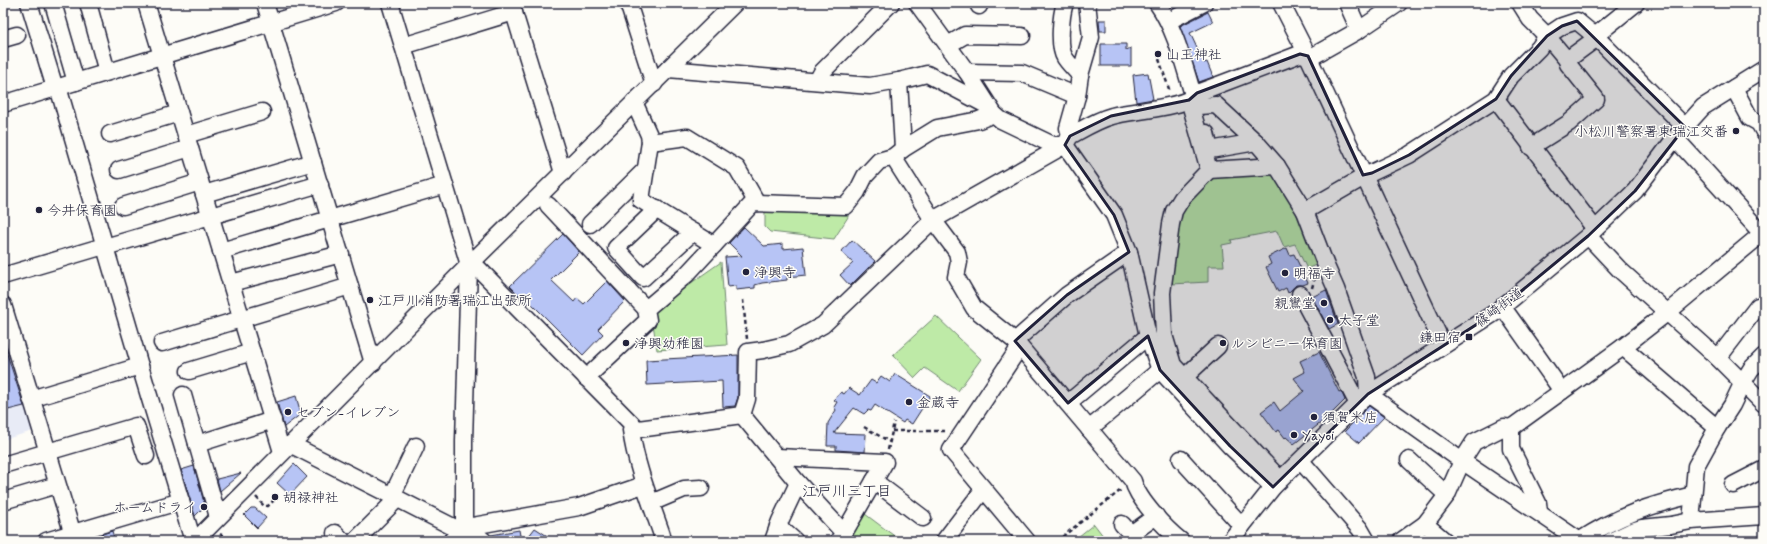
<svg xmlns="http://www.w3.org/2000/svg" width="1767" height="544" viewBox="0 0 1767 544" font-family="Mynerve,'Klee One',sans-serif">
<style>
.built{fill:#e8ebf6}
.green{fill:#beeaa7;stroke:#708671}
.building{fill:#b7c4f5;stroke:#22223b}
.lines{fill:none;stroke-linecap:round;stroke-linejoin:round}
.minor-casing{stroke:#22223b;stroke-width:19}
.path{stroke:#22223b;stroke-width:2.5;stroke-dasharray:4 3;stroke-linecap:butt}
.minor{stroke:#fdfcf7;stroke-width:16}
.marked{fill:#22223b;fill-opacity:0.2;stroke:#22223b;stroke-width:3;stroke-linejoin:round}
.poi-dot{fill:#22223b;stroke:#fdfcf7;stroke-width:1.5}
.labels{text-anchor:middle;stroke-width:3;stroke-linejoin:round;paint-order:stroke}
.poi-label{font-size:14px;fill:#22223b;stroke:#fdfcf7;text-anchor:start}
.street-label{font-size:14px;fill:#22223b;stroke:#fdfcf7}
.neighbourhood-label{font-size:15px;fill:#22223b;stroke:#fdfcf7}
</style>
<rect width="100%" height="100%" fill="#fdfcf7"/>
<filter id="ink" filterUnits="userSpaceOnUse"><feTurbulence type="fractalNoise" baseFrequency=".025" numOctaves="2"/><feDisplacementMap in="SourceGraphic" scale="8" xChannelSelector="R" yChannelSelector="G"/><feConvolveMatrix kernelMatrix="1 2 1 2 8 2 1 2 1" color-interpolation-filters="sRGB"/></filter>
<g filter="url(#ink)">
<!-- built -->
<path class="built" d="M3,323L36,430L3,440Z"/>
<!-- green -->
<g class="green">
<path d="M1218,172L1278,173L1322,262L1307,269L1295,244L1284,247L1277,231L1231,240L1232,243L1222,245L1224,266H1208V282L1172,284C1173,264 1175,214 1187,199C1195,189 1208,181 1218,172Z"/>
<path d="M765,211L848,213V217L834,239L770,232L765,227Z"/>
<path d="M721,262L727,345L657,350L651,311Z"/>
<path d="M936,316L981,359L958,391L925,368L915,378L893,355Z"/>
<path d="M861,511L901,541H858L847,534Z"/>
<path d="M1094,524L1107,541H1073Z"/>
</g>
<!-- building -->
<g class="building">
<path d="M1208,12L1213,22L1190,33L1204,63L1207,62L1213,77L1199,82L1180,26Z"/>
<path d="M1099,20H1106V31H1100Z"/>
<path d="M1101,44H1126V50L1131,48V66H1101Z"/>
<path d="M1148,73L1153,99L1136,102L1133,75Z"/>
<path d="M744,227L764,246L783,244V249L803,247L806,275L787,277V280L762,283L755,285V288L736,290V286L728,287L725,257L742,256L729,243Z"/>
<path d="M563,234L579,252L551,280L574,302L577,298L584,304L607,281L625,301L598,329L603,334L583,355L530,302L528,304L510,286Z"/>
<path d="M852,240L875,261L850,286L840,275L853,263L841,252Z"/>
<path d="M1287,248L1290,255L1294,254L1308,283L1303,285H1296L1288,293L1286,288L1278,292L1266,267L1271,264L1268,257Z"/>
<path d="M1326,290L1338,324L1329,329L1312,297Z"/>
<path d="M3,342L24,406L8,410L3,393Z"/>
<path d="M1319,352L1339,392L1341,391L1345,400L1327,418L1294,444L1286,437L1285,438L1279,430L1276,432L1261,412L1274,402L1280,411L1304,391L1294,378L1305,372L1300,361Z"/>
<path d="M738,355V397L735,406L723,407L722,381L647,385L646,360Z"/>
<path d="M895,374L930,396L912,424L905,420L903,423L875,405L871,411L868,410L864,414L854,408L834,433L866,434L865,452L836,450V446H827L828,423L836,410L834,407L837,402L834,400L841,392L844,394L849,388L860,395L871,380L876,383L881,376L890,382Z"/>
<path d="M296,396L301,414L284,427L277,402Z"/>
<path d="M1369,406L1384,417L1359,443L1345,431Z"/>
<path d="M294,464L307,477L290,495L277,483Z"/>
<path d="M194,466L205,506L195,516L181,470Z"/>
<path d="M241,473L220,491L217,479Z"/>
<path d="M251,508H255L266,518L257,528L244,515Z"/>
<path d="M535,528L555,541H525Z"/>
<path d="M519,530L521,541H493L491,535Z"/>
<path d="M112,531L115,541H84V540Z"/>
</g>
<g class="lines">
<!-- minor casing -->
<g class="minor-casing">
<g id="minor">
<path d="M29,3L55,88"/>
<path d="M53,3L76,82"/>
<path d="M88,3L107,72"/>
<path d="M146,3L282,452"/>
<path d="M265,3L373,363"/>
<path d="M390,3L469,265L464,441V529"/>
<path d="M511,3L563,173"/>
<path d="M628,3L654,84"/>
<path d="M917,3L967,72L994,114L1001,120L1053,145H1065"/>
<path d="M1065,3C1061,15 1058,47 1065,58C1069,64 1075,70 1080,75"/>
<path d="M1157,3C1176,30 1184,66 1194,98L1197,105"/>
<path d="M1281,3L1308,56L1443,345"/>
<path d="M1347,3L1359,30"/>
<path d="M1520,3L1530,19L1547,36L1562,26L1577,21L1595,36L1685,127"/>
<path d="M979,6L980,3"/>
<path d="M1169,21L1204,3"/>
<path d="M3,39L17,35"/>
<path d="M948,45L965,35L1022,36"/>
<path d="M403,46L514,12"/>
<path d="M668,69L870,86L899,81L927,74L988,106"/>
<path d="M967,72L1022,73L1077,96"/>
<path d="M817,81L822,72L891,3"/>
<path d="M899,81L903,149"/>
<path d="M58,87L140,366L193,541"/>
<path d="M1734,88L1750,118L1759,123L1764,132"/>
<path d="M1496,99L1595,229"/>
<path d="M1189,100L1209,170L1182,198L1174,211L1171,224L1162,293L1164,335L1173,365L1275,474"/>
<path d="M634,102L649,135L650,142L641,200L714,245L753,203L846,206L857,192L865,176L879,161L893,157L903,149L937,128L979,120L994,114"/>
<path d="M3,104L336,3"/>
<path d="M1198,106L1216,105L1256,142L1277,166L1305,211L1326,266L1336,289L1367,377L1368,394L1462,461L1580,541"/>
<path d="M1206,133L1210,150L1256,142"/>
<path d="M110,134L179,113"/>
<path d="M186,135L262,112"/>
<path d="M1070,136L1068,128L1077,96L1080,75L1091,37L1087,3"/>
<path d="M1675,138L1758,229L1764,232"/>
<path d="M650,142L687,137L737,168L757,203"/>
<path d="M1531,147L1569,123L1596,99L1568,64L1567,60"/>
<path d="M893,157L933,220L957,252L959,262L956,277L974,308L1015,341L1133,481C1138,500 1166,529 1181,541"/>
<path d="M119,170L190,148"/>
<path d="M1209,170L1277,166"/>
<path d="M204,194L313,162"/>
<path d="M548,205L646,309"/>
<path d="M123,206L200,182"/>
<path d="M657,209L616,248L643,278L693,232"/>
<path d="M1305,211L1369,174L1409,155L1496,99L1511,76L1539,48L1547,36L1567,60L1594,40L1595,36L1636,3"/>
<path d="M590,224L646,169"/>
<path d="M1588,236L1620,270L1718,358L1764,404"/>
<path d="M105,247L320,184"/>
<path d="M221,251L445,185"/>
<path d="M472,262L636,428"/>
<path d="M3,276L104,246"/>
<path d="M231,283L341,254"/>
<path d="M1300,294L1358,404"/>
<path d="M3,305L75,541"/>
<path d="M1502,306L1562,391"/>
<path d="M1015,341L1067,295L1129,252"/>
<path d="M162,343L350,286"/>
<path d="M1623,347L1717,428"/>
<path d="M1019,348L951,450L1027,541"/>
<path d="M1718,358L1758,306"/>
<path d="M189,371L252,352"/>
<path d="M586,378L648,320L646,309L686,275L714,245"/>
<path d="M1177,384L1218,346"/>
<path d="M183,395L218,517"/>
<path d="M31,399L140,366"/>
<path d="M1068,403L1148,336"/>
<path d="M742,415L747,399L748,352L763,350L789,344L823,325L933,220L1065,145"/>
<path d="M1511,428V449L1538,503L1539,512"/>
<path d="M1089,429L1160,370"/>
<path d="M197,444L273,420"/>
<path d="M290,444L461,531"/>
<path d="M777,457L885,462L844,533"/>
<path d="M1181,459L1242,526"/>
<path d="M1409,460L1447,495"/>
<path d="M1301,461L1360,529L1367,541"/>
<path d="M3,465L136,426L146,456"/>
<path d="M874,481L923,518"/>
<path d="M1733,485L1764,469"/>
<path d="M1273,487L1230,446L1160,370L1148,336L1129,252L1114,215L1065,145L1070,136C1083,129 1097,120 1112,116C1131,110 1186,109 1197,93L1300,54L1313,56L1359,30L1399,3"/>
<path d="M392,496L416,446"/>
<path d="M3,501L57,485"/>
<path d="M651,503L684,489L701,488"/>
<path d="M1691,521L1696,466L1717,428L1732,405L1743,382L1751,369L1764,356"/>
<path d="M1122,524L1131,534L1156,516"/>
<path d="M1425,524L1445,541"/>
<path d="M778,526L795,541"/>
<path d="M467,527L484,541"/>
<path d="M335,533L343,541"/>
<path d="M46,541L181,501"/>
<path d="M195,541L472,262L735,3"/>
<path d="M355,541L397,499"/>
<path d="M451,541L467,527L579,507L643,485"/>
<path d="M662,541V535C650,500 636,467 631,430L742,415L798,483L844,533L838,541"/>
<path d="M773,541L780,521L798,483"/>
<path d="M944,541L983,490"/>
<path d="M1230,541L1273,487L1368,394L1496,312L1588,236L1635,191L1675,138L1703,107L1764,69"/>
<path d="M1401,541L1425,524L1447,495L1462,461L1474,442L1504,427L1511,428L1623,347L1668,312L1764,232"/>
<path d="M1579,541C1617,516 1650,505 1693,495"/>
<path d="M1611,541L1632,531L1642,528L1671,525L1691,521L1764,516"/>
</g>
</g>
<!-- path -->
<g class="path">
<path d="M1159,59L1170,92"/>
<path d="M1312,288L1315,277"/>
<path d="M743,300L747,339"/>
<path d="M864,427L890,442"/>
<path d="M892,431H948"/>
<path d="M888,450L894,422"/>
<path d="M256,497L264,506H268L274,500"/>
<path d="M220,534L233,541"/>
<path d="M1057,541L1121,490"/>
</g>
<!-- minor -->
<use href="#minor" class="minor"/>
</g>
</g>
<!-- marked area -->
<path class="marked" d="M1577,21L1685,127L1635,191L1588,236L1496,312L1368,394L1273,487L1230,446L1160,370L1148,336L1068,403L1015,341L1067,295L1129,252L1114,215L1065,145L1070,136L1111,116L1189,100L1197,93L1300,54L1308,56L1363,175L1372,173L1409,155L1496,99L1511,76L1547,36L1562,26Z"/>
<!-- markers -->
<g class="poi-dot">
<circle cx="1158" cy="54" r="4"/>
<circle cx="1736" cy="131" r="4"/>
<circle cx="39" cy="210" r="4"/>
<circle cx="746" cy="272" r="4"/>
<circle cx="1285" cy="273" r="4"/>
<circle cx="370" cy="300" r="4"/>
<circle cx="1324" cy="303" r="4"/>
<circle cx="1330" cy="320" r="4"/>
<rect x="1465" y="333" width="8" height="8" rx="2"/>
<circle cx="626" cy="343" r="4"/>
<circle cx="1223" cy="343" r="4"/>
<circle cx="909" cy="402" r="4"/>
<circle cx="288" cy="412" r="4"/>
<circle cx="1314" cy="417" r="4"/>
<circle cx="1294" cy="435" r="4"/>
<circle cx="275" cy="497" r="4"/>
<circle cx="204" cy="507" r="4"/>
</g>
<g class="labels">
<!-- poi labels -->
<g class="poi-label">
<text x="1166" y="59">山王神社</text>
<text x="1728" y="136" text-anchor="end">小松川警察署東瑞江交番</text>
<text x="47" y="215">今井保育園</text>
<text x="754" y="277">浄興寺</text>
<text x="1293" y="278">明福寺</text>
<text x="378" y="305">江戸川消防署瑞江出張所</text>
<text x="1316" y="308" text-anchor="end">親鸞堂</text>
<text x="1338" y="325">太子堂</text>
<text x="1461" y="342" text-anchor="end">鎌田宿</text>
<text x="634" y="348">浄興幼稚園</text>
<text x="1231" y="348">ルンビニー保育園</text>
<text x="917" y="407">金蔵寺</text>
<text x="296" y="417">セブン-イレブン</text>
<text x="1322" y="422">須賀米店</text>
<text x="1302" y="440">Yayoi</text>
<text x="283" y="502">胡禄神社</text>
<text x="196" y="512" text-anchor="end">ホームドライ</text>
</g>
<!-- street labels -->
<g class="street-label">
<text transform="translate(1499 307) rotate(-36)" y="5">篠崎街道</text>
</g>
<!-- neighbourhood labels -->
<g class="neighbourhood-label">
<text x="847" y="496">江戸川三丁目</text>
</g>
</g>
<!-- margin -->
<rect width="1767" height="544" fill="none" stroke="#fdfcf7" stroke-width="16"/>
<rect x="8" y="8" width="1751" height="528" fill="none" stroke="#22223b" stroke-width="1.5" filter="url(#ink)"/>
</svg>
